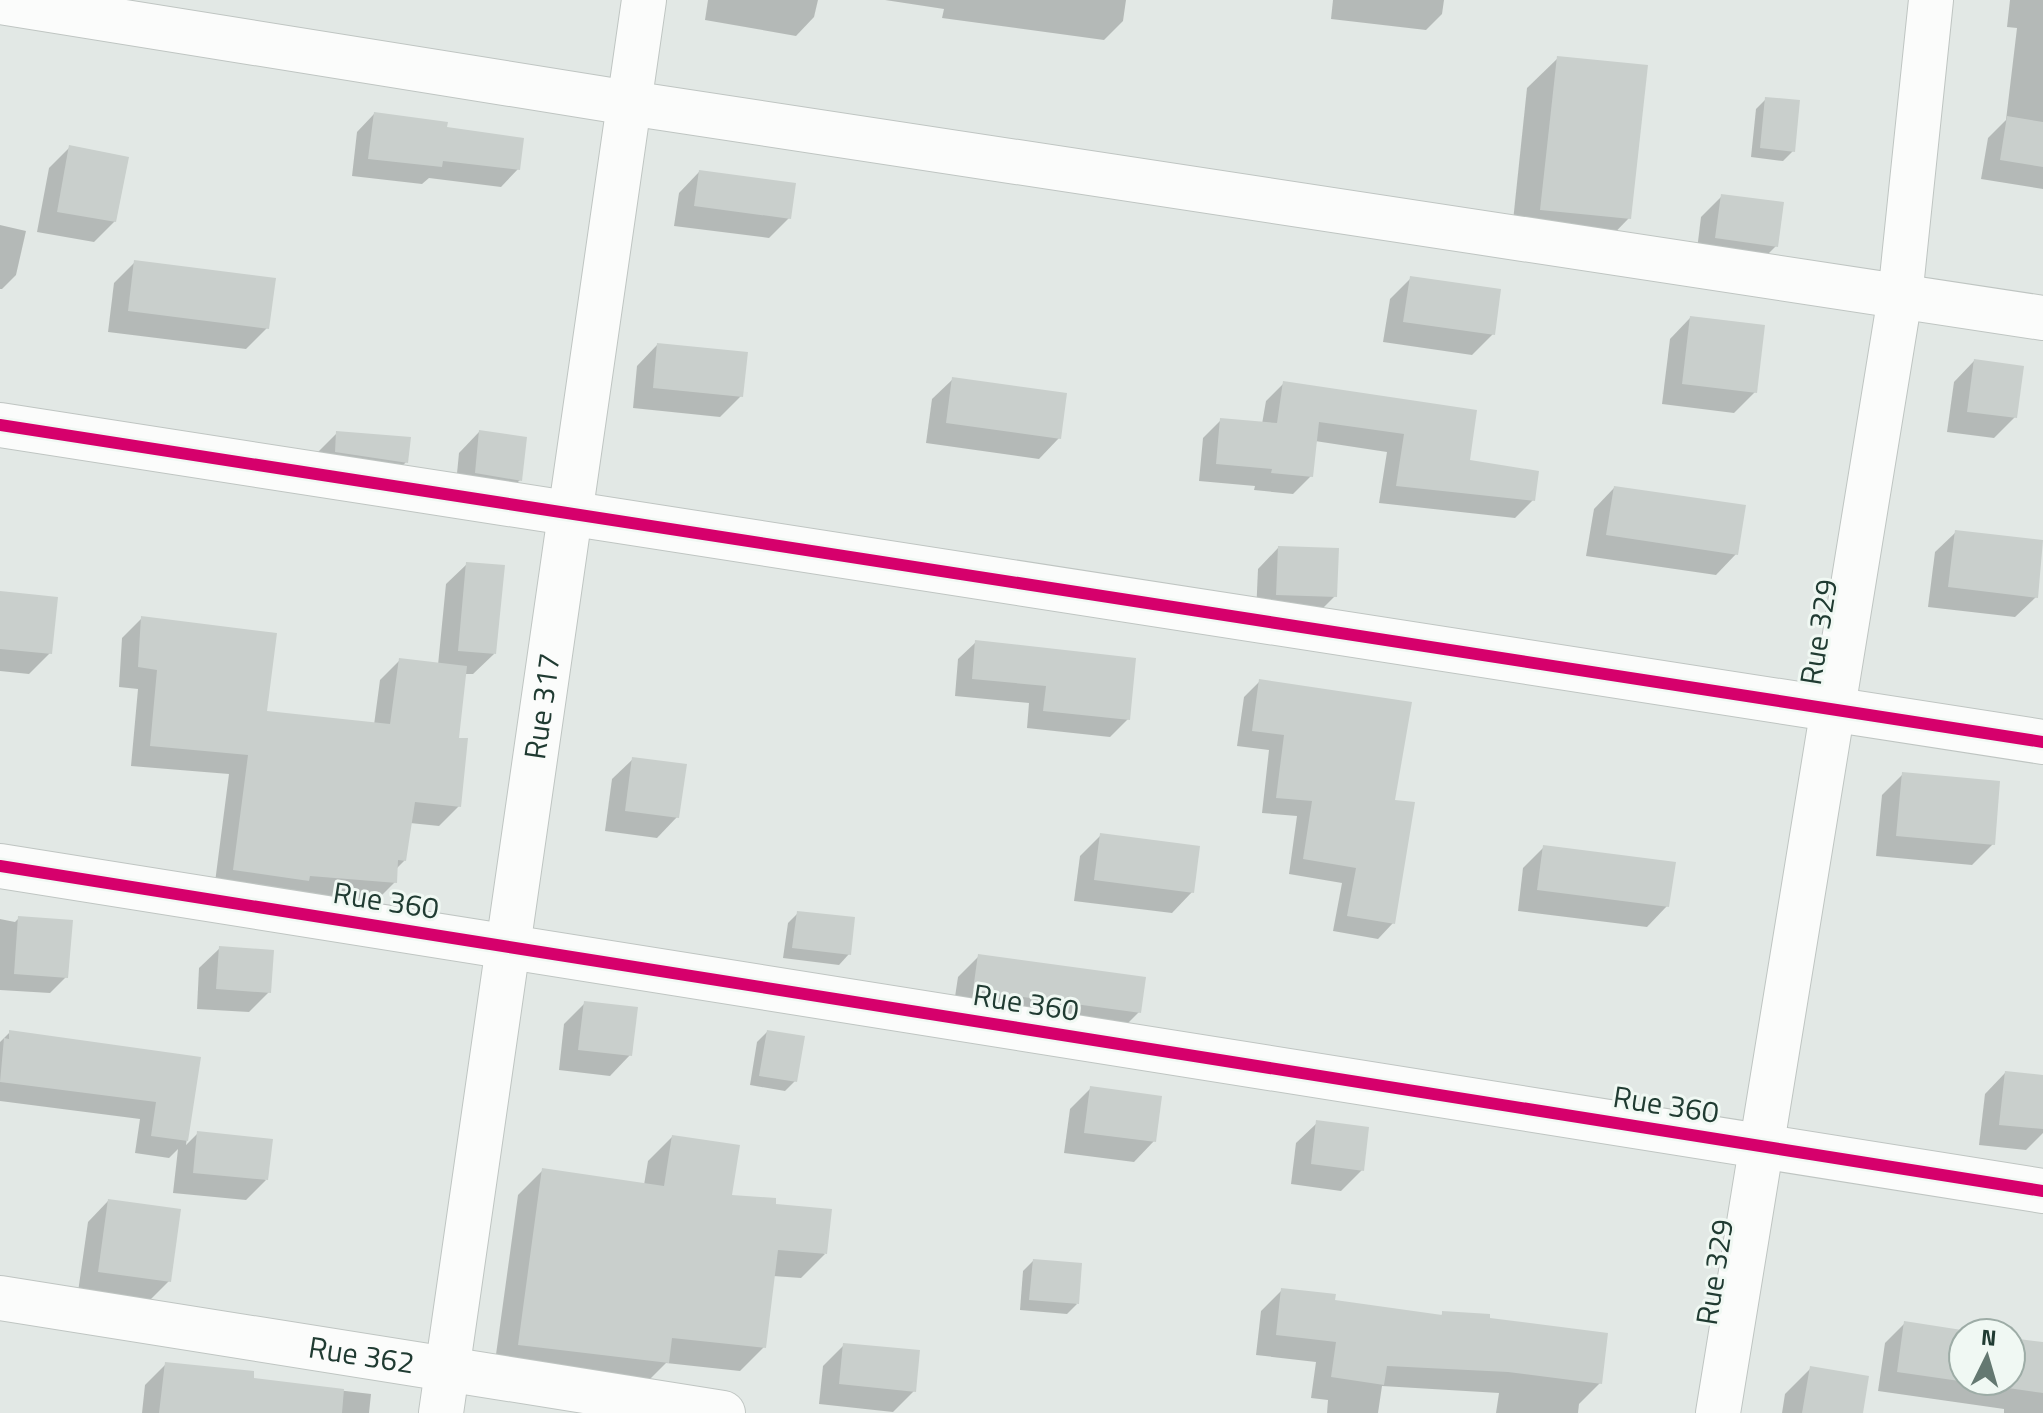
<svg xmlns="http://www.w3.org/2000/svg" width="2043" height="1413" viewBox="0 0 2043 1413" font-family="'Titillium Web',sans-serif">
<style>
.shadow{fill:#0003}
.building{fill:#c9cfcc}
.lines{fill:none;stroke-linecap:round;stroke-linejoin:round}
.street-casing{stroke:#bfc5c2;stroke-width:46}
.street{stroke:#fbfcfb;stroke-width:44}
.cycleway-casing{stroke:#f0f8f3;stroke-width:17}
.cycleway{stroke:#d6006c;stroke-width:12}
.labels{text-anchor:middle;stroke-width:6;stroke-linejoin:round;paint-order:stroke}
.street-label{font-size:30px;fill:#203b32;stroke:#f0f8f3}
</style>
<rect width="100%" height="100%" fill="#e2e8e5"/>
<!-- shadow -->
<g class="shadow">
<path d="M708,0H818L814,17L796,36L705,20Z"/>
<path d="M885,0H1126L1123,21L1104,40L942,18L944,9Z"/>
<path d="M1333,0H1444L1442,14L1426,30L1331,19Z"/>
<path d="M2010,0H2043V189L1981,179L1988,138L2006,120L2017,28L2007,27Z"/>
<path d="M1558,58L1629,218L1599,249L1511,240L1527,88Z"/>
<path d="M1766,99L1793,151L1783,161L1751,157L1756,109Z"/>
<path d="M374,114L445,129L518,169L501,187L429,178L422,184L352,176L357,132Z"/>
<path d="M69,148L115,221L94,242L37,232L49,168Z"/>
<path d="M699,172L789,218L769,238L674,226L679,193Z"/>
<path d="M1722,196L1776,246L1755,267L1696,258L1701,217Z"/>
<path d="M0,225L26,231L16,275L2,289H0Z"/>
<path d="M135,262L267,328L246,349L108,332L114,283Z"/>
<path d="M1411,278L1493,334L1472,355L1383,342L1390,299Z"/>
<path d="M1690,318L1755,392L1734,413L1662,404L1670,339Z"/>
<path d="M657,345L741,396L720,417L633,408L637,366Z"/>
<path d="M1974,361L2015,417L1994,438L1947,432L1954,382Z"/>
<path d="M953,379L1059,438L1039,459L926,443L932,399Z"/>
<path d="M1284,383L1474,411L1468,462L1533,500L1515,518L1379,503L1387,452L1315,441L1311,476L1293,494L1254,490L1255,486L1199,481L1203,438L1221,420L1262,424L1266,401Z"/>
<path d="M479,432L520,480L499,500L455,494L459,453Z"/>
<path d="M337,433L406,462L386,483L316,454Z"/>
<path d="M1614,488L1736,554L1716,575L1586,556L1594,509Z"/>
<path d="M1956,532L2036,597L2015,617L1928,607L1935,552Z"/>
<path d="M1278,548L1335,596L1314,617L1256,614L1258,569Z"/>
<path d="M467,564L494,654L473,674H465L457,739L459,806L439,826L410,823L405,860L396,869L395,882L375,902L214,890L229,774L131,766L138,689L119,687L122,638L142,618L264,713L374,725L380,680L400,660L438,665L446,584Z"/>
<path d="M0,601L50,653L29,674L0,671Z"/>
<path d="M976,642L1128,719L1110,737L1027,728L1029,703L955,696L958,659Z"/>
<path d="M1259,682L1393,802V923L1378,939L1333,931L1342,883L1289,874L1297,816L1262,813L1269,750L1237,746L1244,697Z"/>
<path d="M633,759L677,817L657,838L605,831L612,779Z"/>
<path d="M1903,774L1993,844L1972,865L1876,856L1882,795Z"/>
<path d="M1101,835L1192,892L1172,913L1074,901L1080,856Z"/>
<path d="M1544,847L1667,906L1647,927L1518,911L1523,868Z"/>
<path d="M798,913L849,954L839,965L783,958L788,923Z"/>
<path d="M19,918L66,977L50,993L0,990V919L15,922Z"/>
<path d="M220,948L269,992L249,1012L197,1009L199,968Z"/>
<path d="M979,956L1139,1012L1118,1033L953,1010L958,977Z"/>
<path d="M585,1003L630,1055L610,1076L559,1070L564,1024Z"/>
<path d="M10,1032L198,1059L186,1145L198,1133L266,1180L246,1200L173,1193L178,1149L169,1158L135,1153L140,1119L0,1101V1042Z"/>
<path d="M767,1032L795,1081L785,1091L750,1085L757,1042Z"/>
<path d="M2005,1073L2043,1077V1133L2026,1150L1979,1145L1985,1094Z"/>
<path d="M1091,1088L1154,1141L1134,1162L1064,1153L1070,1109Z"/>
<path d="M1317,1123L1362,1170L1341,1191L1291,1184L1296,1143Z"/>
<path d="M672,1137L730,1197L825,1254L801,1278L773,1276L764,1347L740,1371L666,1363L642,1387L494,1369L518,1195L543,1170L644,1185L648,1161Z"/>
<path d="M108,1201L169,1281L148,1302L78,1292L88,1222Z"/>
<path d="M1033,1261L1077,1304L1067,1314L1020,1310L1023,1271Z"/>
<path d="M1282,1290L1333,1302L1440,1317L1443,1313L1488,1319L1600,1383L1579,1404L1578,1413H1496L1499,1393L1382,1386L1378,1413H1327L1328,1400L1311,1398L1316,1362L1256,1355L1261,1311Z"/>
<path d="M1905,1323L1968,1333H1963V1381H2011V1340L2043,1350V1413H2004V1409L1878,1391L1885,1343Z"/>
<path d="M844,1345L914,1391L893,1412L819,1404L823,1366Z"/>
<path d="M166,1364L252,1380L371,1394L369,1413H142L145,1385Z"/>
<path d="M1811,1368L1861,1413H1782L1785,1394Z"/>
</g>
<!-- building -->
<g class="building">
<path d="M1557,56L1648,65L1631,219L1540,210Z"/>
<path d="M1765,97L1800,100L1795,152L1760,148Z"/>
<path d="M374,112L448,122L447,127L524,138L520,170L443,161L442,167L368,159Z"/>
<path d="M2007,116L2043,122V167L2000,160Z"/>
<path d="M69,145L129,157L116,222L57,212Z"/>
<path d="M699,170L796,183L791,219L694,206Z"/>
<path d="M1721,194L1784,202L1778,247L1715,238Z"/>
<path d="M134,260L276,278L269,329L128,311Z"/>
<path d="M1410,276L1501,289L1495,335L1403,322Z"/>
<path d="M1690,316L1765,325L1757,393L1682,384Z"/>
<path d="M657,343L748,352L743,397L653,388Z"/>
<path d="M1974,359L2024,366L2017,418L1967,412Z"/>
<path d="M952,377L1067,393L1061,439L946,423Z"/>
<path d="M1283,381L1477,410L1470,460L1539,471L1535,501L1396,486L1404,434L1319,422L1313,477L1271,473L1272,469L1216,464L1220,418L1277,423Z"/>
<path d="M479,430L527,437L522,481L475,473Z"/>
<path d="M336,431L411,437L408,463L335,452Z"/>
<path d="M1614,486L1746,505L1738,555L1606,535Z"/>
<path d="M1955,530L2043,540L2038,598L1948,587Z"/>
<path d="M1278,546L1339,548L1337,597L1276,595Z"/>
<path d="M466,562L505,565L496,654L458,651Z"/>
<path d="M0,591L58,597L52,654L0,649Z"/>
<path d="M141,616L277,633L267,711L390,724L399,658L467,666L459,738H468L461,807L415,802L406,861L398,860L397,883L310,876L309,881L233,870L248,755L150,746L157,670L138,667Z"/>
<path d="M975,640L1136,658L1130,720L1043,711L1046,686L972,679Z"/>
<path d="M1259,679L1412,702L1395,800L1415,802L1395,924L1347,916L1356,868L1303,859L1312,801L1276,798L1284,735L1252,731Z"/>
<path d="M632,757L687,764L679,818L625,811Z"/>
<path d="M1902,772L2000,781L1995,845L1896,836Z"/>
<path d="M1100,833L1200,846L1194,893L1094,880Z"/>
<path d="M1543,845L1676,862L1669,907L1537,890Z"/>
<path d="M797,911L855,917L851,955L792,948Z"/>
<path d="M18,916L73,920L68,978L14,974Z"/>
<path d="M219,946L274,950L271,993L216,989Z"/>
<path d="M978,954L1146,977L1141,1013L973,990Z"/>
<path d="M584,1001L638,1007L632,1056L578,1050Z"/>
<path d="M9,1030L201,1057L188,1141L151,1136L156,1102L0,1082L4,1038L9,1039Z"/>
<path d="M767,1030L805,1036L797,1082L759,1076Z"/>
<path d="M2005,1071L2043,1075V1129L1999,1125Z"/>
<path d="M1090,1086L1162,1096L1156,1142L1084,1133Z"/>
<path d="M1316,1120L1369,1127L1364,1171L1311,1164Z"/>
<path d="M197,1131L273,1139L268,1180L193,1173Z"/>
<path d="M672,1135L740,1145L732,1195L776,1198V1204L832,1209L827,1254L778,1250L766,1348L672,1338L669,1363L518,1345L542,1168L664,1186Z"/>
<path d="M108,1199L181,1209L171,1282L98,1272Z"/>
<path d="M1033,1259L1082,1263L1079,1304L1029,1300Z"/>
<path d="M1281,1288L1336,1294L1335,1300L1442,1315V1311L1490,1314V1318L1608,1333L1602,1384L1508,1372L1387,1366L1384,1385L1331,1377L1336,1342L1276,1335Z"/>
<path d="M1904,1321L1981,1333H1963V1381H2011V1338L2043,1342V1393L1897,1372Z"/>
<path d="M843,1343L920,1350L916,1392L839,1384Z"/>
<path d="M165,1362L254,1371V1378L344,1389L342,1413H159Z"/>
<path d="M1810,1366L1869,1376L1863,1413H1802Z"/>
</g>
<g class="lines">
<!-- street casing -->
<g class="street-casing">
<g id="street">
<path d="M0,2L629,103L2043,318"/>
<path d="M0,425L2043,742"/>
<path d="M0,866L2043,1191"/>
<path id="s1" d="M0,1298L723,1413"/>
<path id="s2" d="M441,1413L644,0"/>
<path d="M1718,1413L1900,297L1931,0"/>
</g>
</g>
<!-- street -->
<use href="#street" class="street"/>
<!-- cycleway casing -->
<g class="cycleway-casing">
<g id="cycleway">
<path d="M0,425L2043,742"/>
<path d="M0,866L2043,1191"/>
</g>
</g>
<!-- cycleway -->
<use href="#cycleway" class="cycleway"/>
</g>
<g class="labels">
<!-- street labels -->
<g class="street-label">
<text transform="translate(1819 632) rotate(-81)" y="10">Rue 329</text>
<text dy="10" stroke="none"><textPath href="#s2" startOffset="714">Rue 317</textPath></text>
<text transform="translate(386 901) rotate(9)" y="10">Rue 360</text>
<text transform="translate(1026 1003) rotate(9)" y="10">Rue 360</text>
<text transform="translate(1666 1105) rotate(9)" y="10">Rue 360</text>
<text transform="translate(1715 1272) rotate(-81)" y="10">Rue 329</text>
<text dy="10" stroke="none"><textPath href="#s1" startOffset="366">Rue 362</textPath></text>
</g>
</g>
<!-- north arrow -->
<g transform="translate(1987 1357) rotate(5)"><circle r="38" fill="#f0f8f3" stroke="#9daca6" stroke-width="2"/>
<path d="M0-6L14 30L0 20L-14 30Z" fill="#647871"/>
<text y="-12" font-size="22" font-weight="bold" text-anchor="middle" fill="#203b32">N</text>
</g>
</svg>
